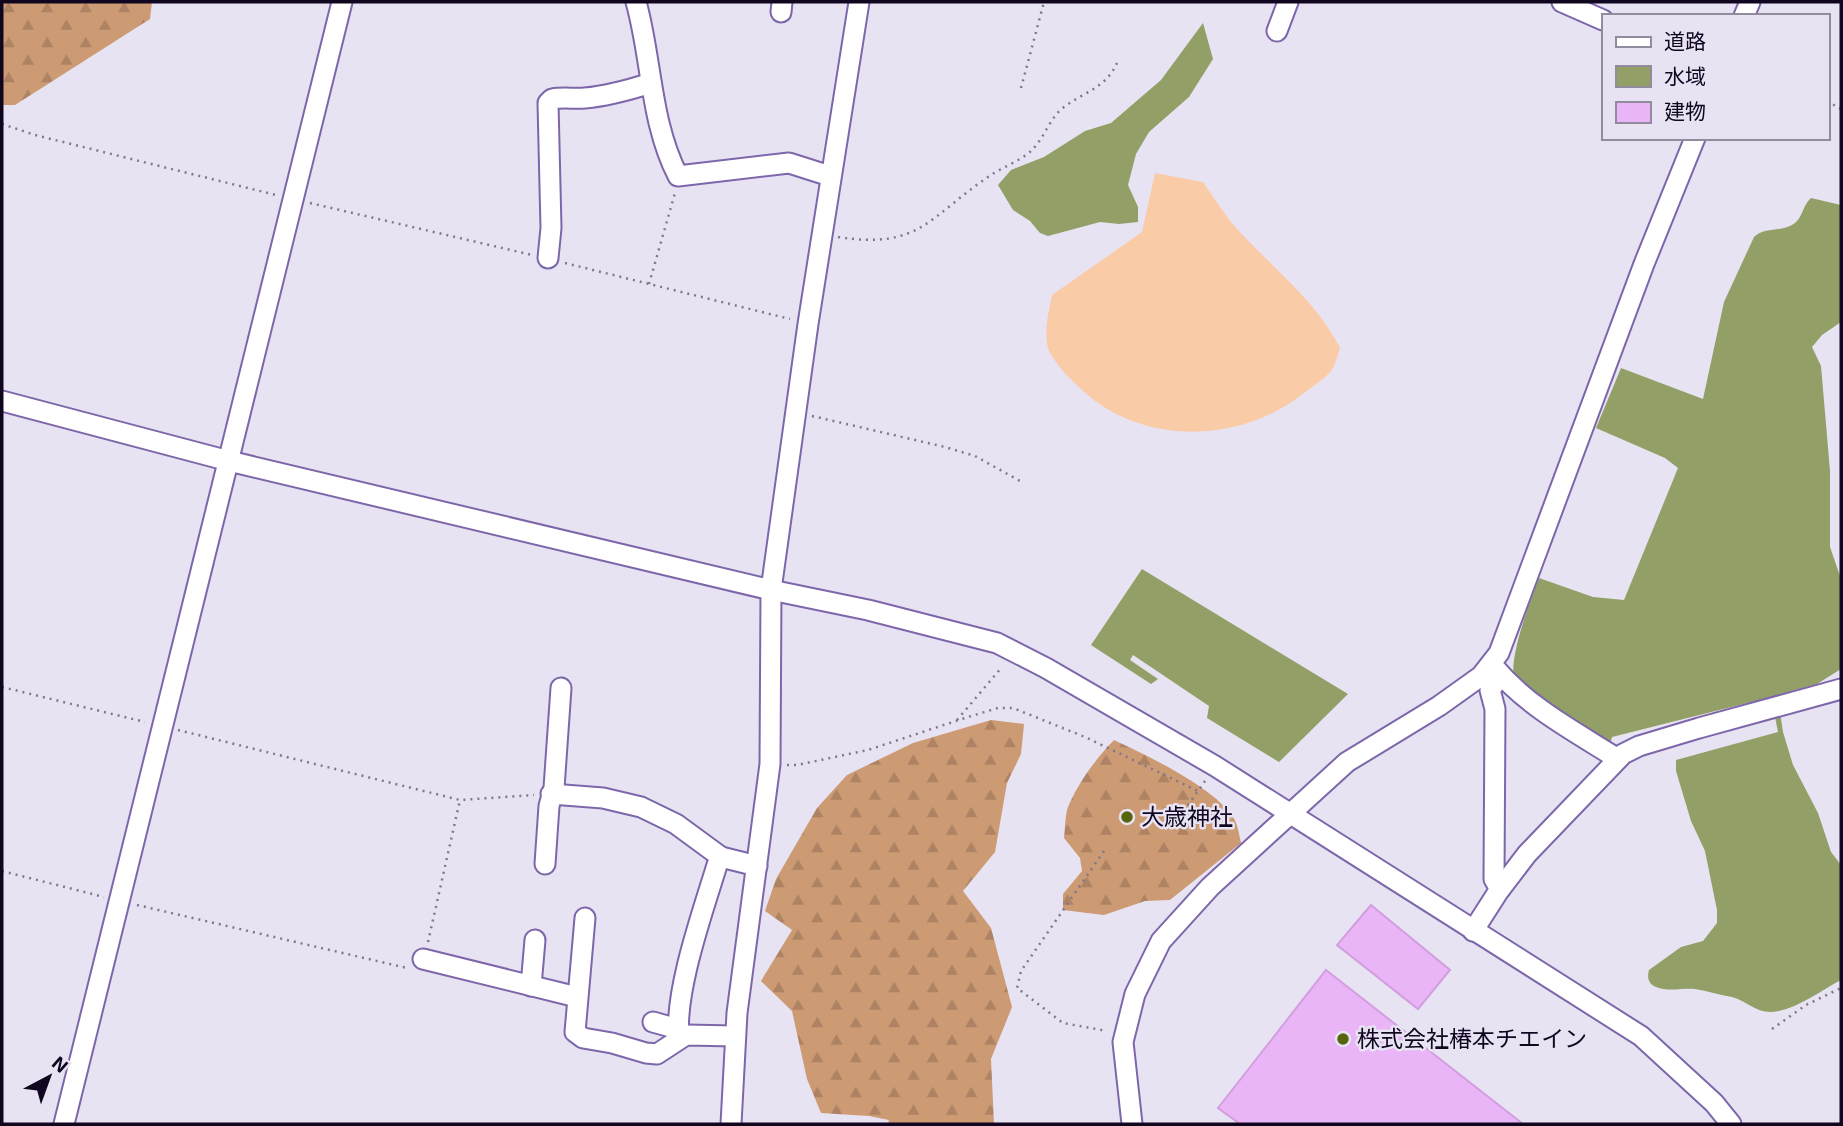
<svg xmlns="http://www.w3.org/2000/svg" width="1843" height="1126" viewBox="0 0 1843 1126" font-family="'Exo 2','Noto Sans JP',sans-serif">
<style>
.forest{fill:url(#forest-firs)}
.pitch{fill:#facba7}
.water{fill:#929f66}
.building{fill:#eab5f7;stroke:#d29edf;stroke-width:2}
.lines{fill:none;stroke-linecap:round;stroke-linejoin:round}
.minor-casing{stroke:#7e66aa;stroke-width:23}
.path{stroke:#7f788c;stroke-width:2.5;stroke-dasharray:2 5;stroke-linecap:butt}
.minor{stroke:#fff;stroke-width:19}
.poi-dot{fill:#56650b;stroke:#e8e3f3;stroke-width:2.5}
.labels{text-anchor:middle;stroke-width:5;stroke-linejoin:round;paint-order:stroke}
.poi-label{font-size:23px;fill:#10061f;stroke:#e8e3f3;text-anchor:start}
</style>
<defs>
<pattern id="forest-firs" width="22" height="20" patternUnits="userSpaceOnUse" patternTransform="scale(1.75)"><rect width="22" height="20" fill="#cc9a73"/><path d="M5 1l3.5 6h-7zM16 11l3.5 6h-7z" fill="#ae8363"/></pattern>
</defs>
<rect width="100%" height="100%" fill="#e8e3f3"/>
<!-- forest -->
<g class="forest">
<path d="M2,2H152L150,19L15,105H2Z"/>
<path d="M991,720L1024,724L1021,754L1007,783L995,852L963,891L991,928L1012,1007L991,1059L994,1124H888L889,1120L869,1116L821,1113L807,1079L792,1011L761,981L792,930L765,911L776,879L817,808L847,775L913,743Z"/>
<path d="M1114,740C1148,756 1212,786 1233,817C1238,824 1239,835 1241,843L1170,900L1145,901L1104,915L1063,910V894L1082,871L1080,858L1064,838C1065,829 1065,819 1067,810C1075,787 1097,757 1114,740Z"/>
</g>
<!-- pitch -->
<path class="pitch" d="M1155,173L1203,182C1212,195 1221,209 1231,222C1267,264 1315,298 1340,348C1338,354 1336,363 1333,368C1326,379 1310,388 1300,396C1237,444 1141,445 1082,390C1071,380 1057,366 1050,353C1042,337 1049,311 1052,295L1142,232Z"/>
<!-- water -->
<g class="water">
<path d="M1203,23L1213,59L1189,97L1149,132L1136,154L1128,185L1138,207V222L1119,224L1100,222L1048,236L1040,233L1030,221L1013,210L998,185L1011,170L1044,157L1085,131L1111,123L1161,80Z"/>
<path d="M1811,198L1841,205V322L1822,335L1812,347L1821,366L1830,471V547L1841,579V669L1817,684L1778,695V699L1783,732L1793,765L1818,813L1831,852L1841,865V980C1820,991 1796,1010 1772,1012C1756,1013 1747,1001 1732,997C1720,995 1707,991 1695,989C1682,988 1668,992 1656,987C1648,984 1647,977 1649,970L1681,947L1703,941L1717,923V910L1705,851L1691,821L1676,771V760L1778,732L1771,697L1612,737L1610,745L1592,737L1514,679C1509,657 1530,600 1539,578L1593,597L1624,600L1678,468L1665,458L1596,428L1621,368L1703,399L1724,302L1754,237C1764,227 1780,232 1792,225C1803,219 1802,206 1811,198Z"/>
<path d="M1142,569L1348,694L1279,762L1207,718L1209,706L1133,655L1130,660L1158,679L1151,684L1091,645Z"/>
</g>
<!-- building -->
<g class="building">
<path d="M1371,905L1450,970L1418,1009L1337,945Z"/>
<path d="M1326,970L1523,1124H1240L1218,1108Z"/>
</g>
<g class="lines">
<!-- minor casing -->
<g class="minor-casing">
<g id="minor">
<path d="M636,2C652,59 650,122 678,176L789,163L830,176"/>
<path d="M1562,2L1603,20"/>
<path d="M781,12L782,2"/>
<path d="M1744,16L1750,2"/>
<path d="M1277,31L1288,2"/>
<path d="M548,258L551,228L548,103L552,99C563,97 574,99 585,98C608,96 629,90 651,83"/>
<path d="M2,401L229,461L771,590L868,610L997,643L1046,668L1215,766L1641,1036L1714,1103L1731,1124"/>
<path d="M1494,667C1529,708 1574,731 1618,759"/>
<path d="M551,794L603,798L641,807L676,824L721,857L757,866"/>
<path d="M545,864L549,806L554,788L561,688"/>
<path d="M1500,889L1494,879L1495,709L1490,690L1501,675"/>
<path d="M585,918L575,1032L583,1038L612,1043L646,1053L657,1054L686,1035L735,1036"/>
<path d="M1473,931L1498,892L1527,854L1623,754L1639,746L1699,728L1841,689"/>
<path d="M423,959L577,997"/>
<path d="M531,986L535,940"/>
<path d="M653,1022L678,1029"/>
<path d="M679,1038C674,992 703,911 717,865L721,857"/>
<path d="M64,1124L342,2"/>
<path d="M731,1124L737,1013L770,764L771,590L808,324L859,2"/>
<path d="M1132,1124L1123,1042L1135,994L1161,941L1210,887L1347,762L1439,706L1481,676L1499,653L1644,264L1695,138"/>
</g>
</g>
<!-- path -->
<g class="path">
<path d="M1021,88L1044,2"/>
<path d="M1827,101L1841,109"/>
<path d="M2,124L35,135L276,195"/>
<path d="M310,203L532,255"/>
<path d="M838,237C921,250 929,216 991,175C1003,167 1022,160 1032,150C1045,137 1050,117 1064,107C1084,92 1106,88 1117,63"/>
<path d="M565,263L790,319"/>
<path d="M649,284L675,193"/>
<path d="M812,416L945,447L975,456L1020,481"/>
<path d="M2,687L145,722"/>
<path d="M957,720L1002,667"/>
<path d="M178,730L460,800L534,795"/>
<path d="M787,765H797L868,750L968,717L998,708H1013L1085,737L1198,791"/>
<path d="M1160,823L1179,818L1205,781"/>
<path d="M1104,851L1021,971L1017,988L1063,1023L1107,1031"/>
<path d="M2,871L104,897"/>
<path d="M137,905L407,968"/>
<path d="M428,942L460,800"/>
<path d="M1772,1029L1806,1005L1841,988"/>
</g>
<!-- minor -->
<use href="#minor" class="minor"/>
</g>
<!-- markers -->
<g class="poi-dot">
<circle cx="1127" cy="817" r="7"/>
<circle cx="1343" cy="1039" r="7"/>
</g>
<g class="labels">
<!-- poi labels -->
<g class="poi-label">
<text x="1141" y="825">大歳神社</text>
<text x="1357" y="1047">株式会社椿本チエイン</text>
</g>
</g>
<!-- border -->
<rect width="1843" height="1126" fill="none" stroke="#10061f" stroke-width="7"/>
<!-- legend -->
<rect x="1602" y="14" width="228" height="126" fill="#e8e3f3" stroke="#928b9e" stroke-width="2"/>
<rect x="1616" y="37" width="35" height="10" fill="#ffffff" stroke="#928b9e" stroke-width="2"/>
<text x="1664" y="49" font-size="21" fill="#10061f">道路</text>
<rect x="1616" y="66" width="35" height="21" fill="#929f66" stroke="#928b9e" stroke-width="2"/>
<text x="1664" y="84" font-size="21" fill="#10061f">水域</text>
<rect x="1616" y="102" width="35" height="21" fill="#eab5f7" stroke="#928b9e" stroke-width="2"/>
<text x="1664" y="119" font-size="21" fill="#10061f">建物</text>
<!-- north arrow -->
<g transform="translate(49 1077) rotate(41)" stroke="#e8e3f3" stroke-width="5" paint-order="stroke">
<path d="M0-5L12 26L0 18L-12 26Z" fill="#10061f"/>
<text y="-10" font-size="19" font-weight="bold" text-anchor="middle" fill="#10061f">N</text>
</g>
</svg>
